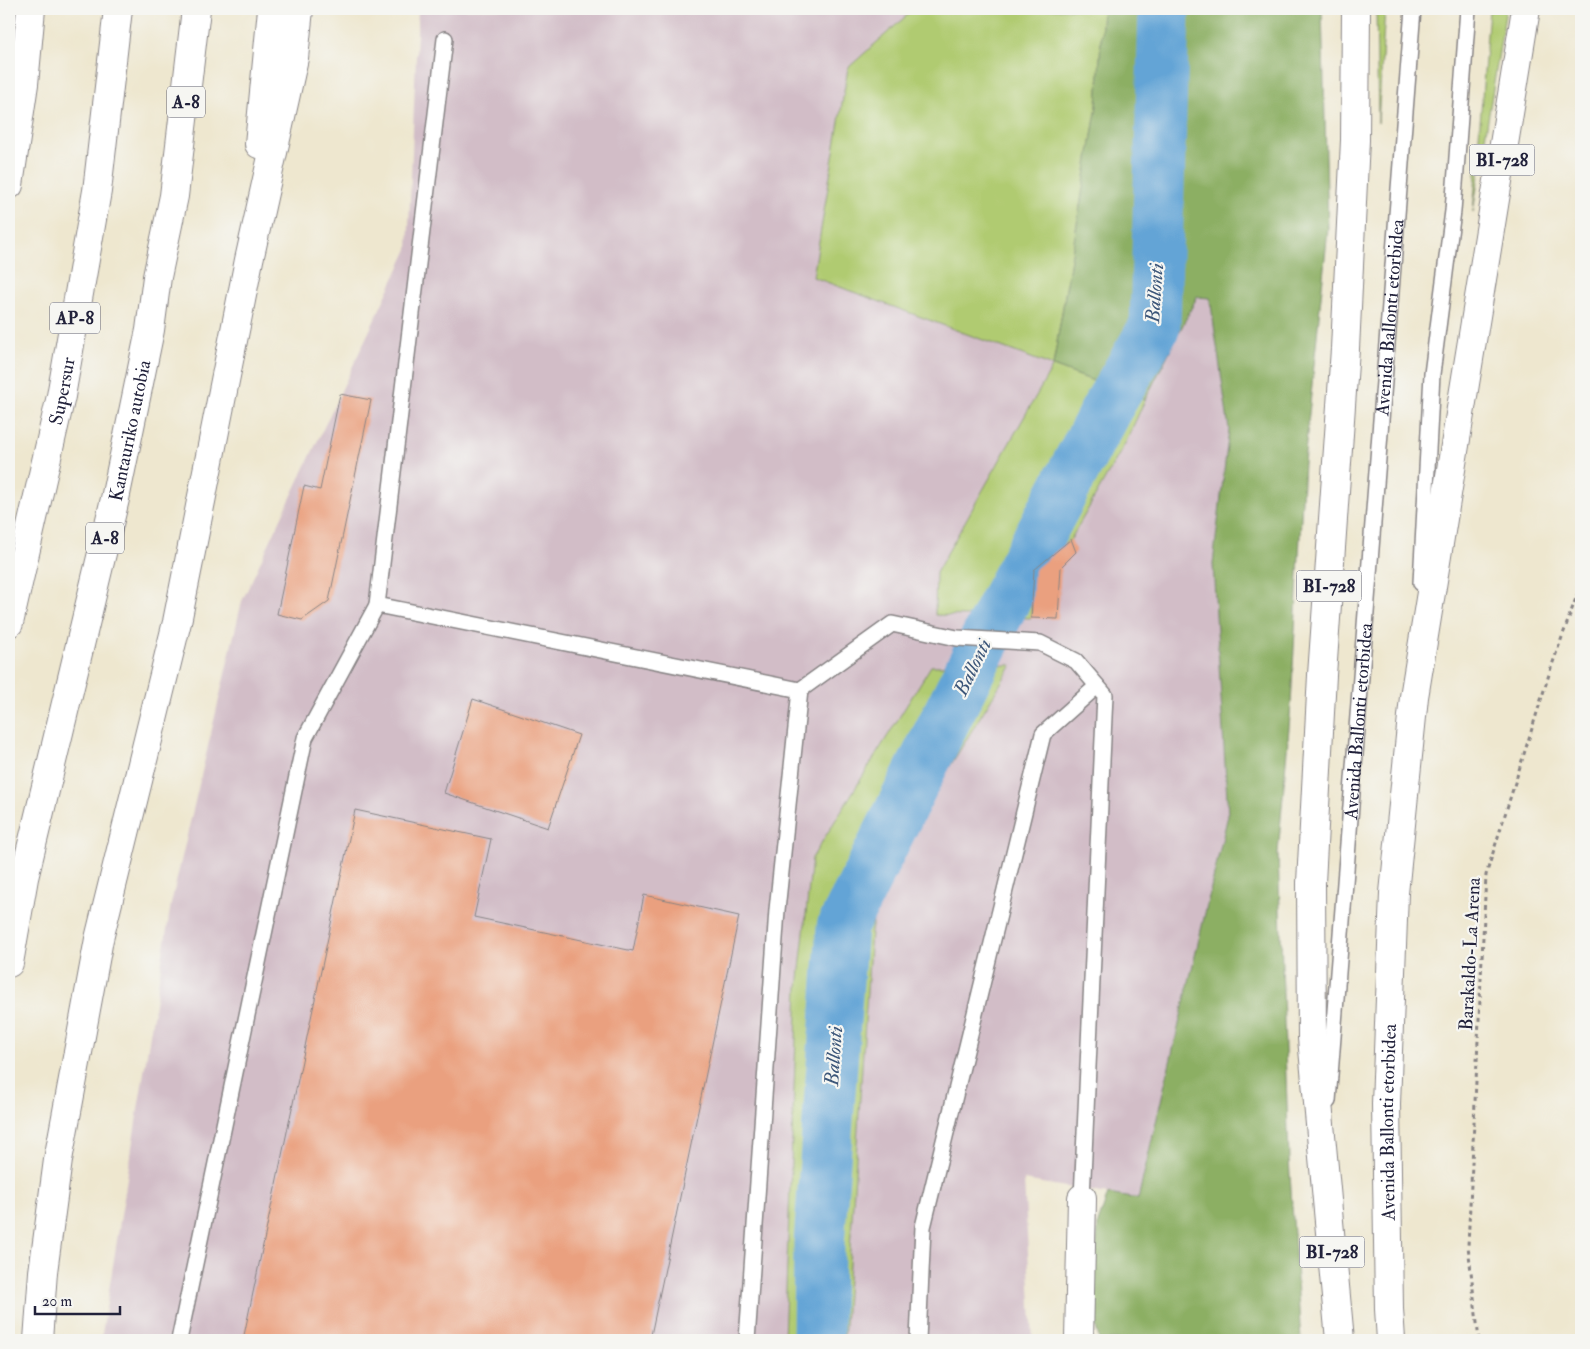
<svg xmlns="http://www.w3.org/2000/svg" width="1590" height="1349" viewBox="0 0 1590 1349" font-family="'IM FELL Double Pica',serif">
<style>
.industrial{fill:#d2bdc7}
.green{fill:#b0cb71;stroke:#697656}
.forest{fill:#8caf63;stroke:#57684f}
.lines{fill:none;stroke-linecap:round;stroke-linejoin:round}
.river{stroke:#63a4d6;stroke-width:51}
.building{fill:#eaa07f}
.lane-casing{stroke:#888485;stroke-width:18}
.street-casing{stroke:#888485;stroke-width:30}
.primary-casing{stroke:#888485;stroke-width:30}
.highway-casing{stroke:#888485;stroke-width:30}
.path{stroke:#888485;stroke-width:3;stroke-dasharray:4 4;stroke-linecap:butt}
.lane{stroke:#fff;stroke-width:15}
.street{stroke:#fff;stroke-width:28}
.primary{stroke:#fff;stroke-width:28}
.highway{stroke:#fff;stroke-width:28}
.labels{text-anchor:middle;stroke-width:4.5;stroke-linejoin:round;paint-order:stroke}
.shield{fill:#f6f6f2;stroke:#626272;stroke-width:1}
.shield-label{font-size:18px;font-weight:bold;fill:#22223b}
.street-label{font-size:19px;fill:#22223b;stroke:#f6f6f2}
.water-label{font-size:20px;font-style:italic;fill:#3c5679;stroke:#f6f6f2}
</style>
<rect width="100%" height="100%" fill="#f6f6f2"/>
<filter id="ink" filterUnits="userSpaceOnUse"><feTurbulence type="fractalNoise" baseFrequency=".02" numOctaves="2"/><feDisplacementMap in="SourceGraphic" scale="10" xChannelSelector="R" yChannelSelector="G"/><feConvolveMatrix kernelMatrix="1 2 1 2 8 2 1 2 1" color-interpolation-filters="sRGB"/></filter>
<filter id="wash" filterUnits="userSpaceOnUse"><feTurbulence type="fractalNoise" baseFrequency=".0096" numOctaves="4" result="noise"/><feDisplacementMap in="SourceGraphic" scale="20" xChannelSelector="R" yChannelSelector="G"/><feGaussianBlur stdDeviation="1.12" result="paint"/><feColorMatrix in="noise" values="0 0 0 0 0 0 0 0 0 0 0 0 0 0 0 0 0 1.4 0 .05"/><feComposite in="paint" operator="in"/></filter>
<g filter="url(#wash)">
<rect width="100%" height="100%" fill="#eee7cf"/>
<!-- industrial -->
<path class="industrial" d="M418,9H914L848,68L1197,297L1210,298L1229,429L1213,564L1228,815L1138,1199L1024,1180L1033,1340H101L171,904L242,601L408,249Z"/>
<!-- green -->
<g class="green">
<path d="M914,9H1103L1097,106L1053,366L1145,400L1126,442L1071,539L1034,570L1031,618L935,615L936,573L1053,366L813,277L848,68Z"/>
<path d="M1376,9H1385L1378,123Z"/>
<path d="M1489,9H1506L1473,212Z"/>
<path d="M1012,665L903,843L877,894L871,932L844,1340H784L798,988L812,858L931,666Z"/>
</g>
<!-- forest -->
<path class="forest" d="M1103,9H1322L1328,229L1304,463L1291,705L1278,853L1289,1159L1301,1340H1099L1092,1308L1098,1223L1108,1194L1138,1199L1228,815L1213,564L1229,429L1210,298L1197,297L1145,400L1053,366L1097,106Z"/>
<g class="lines">
<!-- river -->
<path class="river" d="M818,1340L819,1244L842,927L1001,608L1107,408L1155,326L1164,9"/>
</g>
<g id="blocks">
<!-- building -->
<g class="building">
<path d="M340,394L371,400L329,601L302,620L277,614L304,486L320,490Z"/>
<path d="M1071,539L1076,552L1061,567L1058,619L1031,618L1034,570Z"/>
<path d="M473,699L579,735L548,828L444,793Z"/>
<path d="M355,810L491,839L474,917L633,951L644,895L739,916L650,1340H243Z"/>
</g>
</g>
</g>
<g filter="url(#ink)">
<use href="#blocks" fill-opacity="0" stroke="#888485" stroke-width="1"/>
<g class="lines">
<!-- lane casing -->
<g class="lane-casing">
<g id="lane">
<path d="M445,39L377,605L800,690"/>
<path d="M1421,583L1432,374L1453,211L1468,9"/>
<path id="s1" d="M1328,1101L1413,9"/>
<path d="M179,1340L305,738L377,605"/>
<path d="M747,1340L777,910L800,690L892,624L957,638L1040,643L1076,661L1105,695L1082,1198"/>
<path d="M918,1340L923,1227L1043,734L1097,686"/>
</g>
</g>
<!-- street casing -->
<g class="street-casing">
<path id="street" d="M1079,1340L1082,1198"/>
</g>
<!-- primary casing -->
<g class="primary-casing">
<g id="primary">
<path d="M1340,1340L1312,1038L1311,883L1322,675L1345,349L1355,140L1356,9"/>
<path id="s2" d="M1391,1340L1389,1309L1386,1104L1394,893L1414,697L1526,9"/>
</g>
</g>
<!-- highway casing -->
<g class="highway-casing">
<g id="highway">
<path d="M259,144L272,9"/>
<path d="M9,185L24,84L31,9"/>
<path id="s3" d="M9,623L61,396L97,191L118,9"/>
<path id="s4" d="M9,963L24,878L115,499L150,330L157,277L174,196L196,9"/>
<path d="M38,1340L43,1272L58,1160L99,939L177,622L249,260L294,58L299,9"/>
</g>
</g>
<!-- path -->
<path class="path" d="M1479,1340L1468,1246L1486,875L1551,668L1581,584"/>
<!-- lane -->
<use href="#lane" class="lane"/>
<!-- street -->
<use href="#street" class="street"/>
<!-- primary -->
<use href="#primary" class="primary"/>
<!-- highway -->
<use href="#highway" class="highway"/>
</g>
</g>
<g class="labels">
<!-- shield labels -->
<g class="shield">
<rect x="167" y="86.5" width="38" height="31" rx="4"/>
<rect x="1469.5" y="144.5" width="65" height="31" rx="4"/>
<rect x="50" y="302.5" width="50" height="31" rx="4"/>
<rect x="86" y="522.5" width="38" height="31" rx="4"/>
<rect x="1296.5" y="570.5" width="65" height="31" rx="4"/>
<rect x="1299.5" y="1236.5" width="65" height="31" rx="4"/>
</g>
<g class="shield-label">
<text x="186" y="108">A-8</text>
<text x="1502" y="166">BI-728</text>
<text x="75" y="324">AP-8</text>
<text x="105" y="544">A-8</text>
<text x="1329" y="592">BI-728</text>
<text x="1332" y="1258">BI-728</text>
</g>
<!-- street labels -->
<g class="street-label">
<text dy="7" stroke="none"><textPath href="#s1" startOffset="786">Avenida Ballonti etorbidea</textPath></text>
<text dy="7" stroke="none"><textPath href="#s3" startOffset="238">Supersur</textPath></text>
<text dy="7" stroke="none"><textPath href="#s4" startOffset="546">Kantauriko autobia</textPath></text>
<text dy="7" stroke="none"><textPath href="#s1" startOffset="381">Avenida Ballonti etorbidea</textPath></text>
<text transform="translate(1469 954) rotate(-87)" y="7">Barakaldo-La Arena</text>
<text dy="7" stroke="none"><textPath href="#s2" startOffset="218">Avenida Ballonti etorbidea</textPath></text>
</g>
<!-- water labels -->
<g class="water-label">
<text transform="translate(1154 293) rotate(-86)" y="7">Ballonti</text>
<text transform="translate(972 667) rotate(-64)" y="7">Ballonti</text>
<text transform="translate(833 1056) rotate(-86)" y="7">Ballonti</text>
</g>
</g>
<!-- margin -->
<rect width="1590" height="1349" fill="none" stroke="#f6f6f2" stroke-width="30"/>
<!-- scale -->
<path d="M35 1306v8h85v-8" fill="none" stroke="#22223b" stroke-width="2.5"/>
<text x="42" y="1306" font-size="15" fill="#22223b" stroke="#f6f6f2" stroke-width="4" paint-order="stroke">20 m</text>
</svg>
